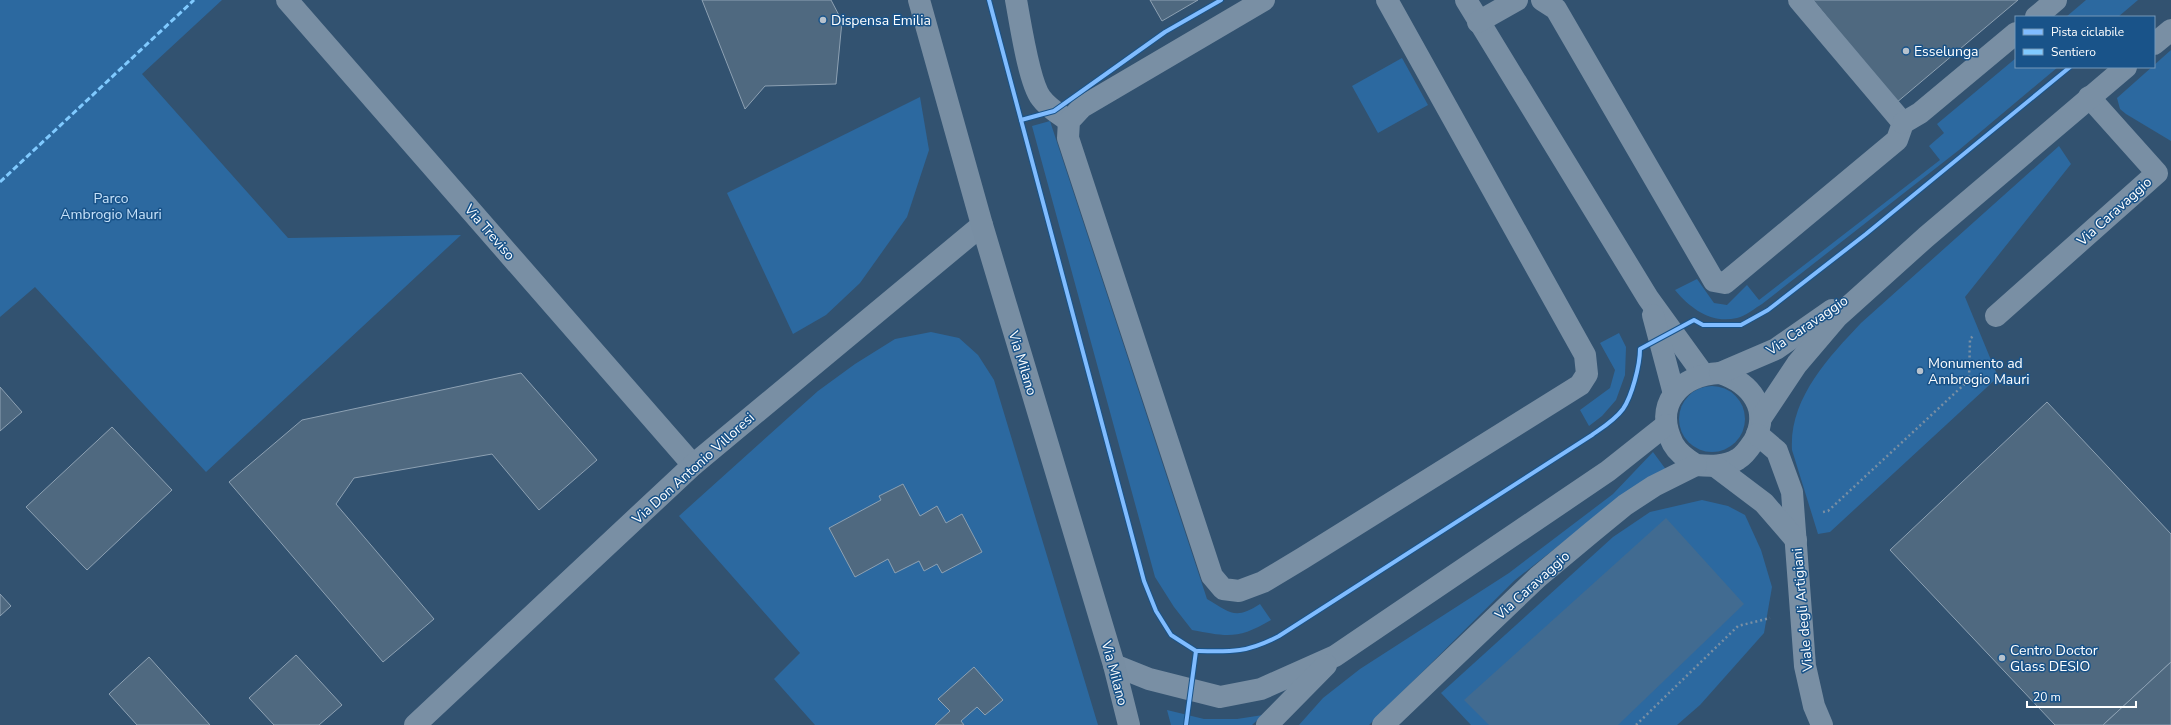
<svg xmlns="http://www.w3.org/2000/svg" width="2171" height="725" viewBox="0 0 2171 725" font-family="'Nunito Sans',sans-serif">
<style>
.green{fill:#2c69a0}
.water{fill:#416b91}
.building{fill:#4f6980;stroke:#8da1b3}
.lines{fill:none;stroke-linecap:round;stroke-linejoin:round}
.path{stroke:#798fa4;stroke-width:2.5;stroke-dasharray:2 3;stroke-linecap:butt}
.minor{stroke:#798fa4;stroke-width:22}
.major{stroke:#788ea3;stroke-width:22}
.quiet{stroke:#80caff;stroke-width:3;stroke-dasharray:6 3;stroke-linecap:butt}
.cycleway-casing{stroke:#195389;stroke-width:6}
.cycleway{stroke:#80bcff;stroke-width:4}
.poi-dot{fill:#b7c2cd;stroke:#195389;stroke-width:1.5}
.labels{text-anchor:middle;stroke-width:3;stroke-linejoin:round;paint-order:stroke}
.poi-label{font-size:14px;fill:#fff;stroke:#195389;text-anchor:start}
.park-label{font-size:14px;fill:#c7e2fa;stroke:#195389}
.street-label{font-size:14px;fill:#fff;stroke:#195389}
</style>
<rect width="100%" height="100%" fill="#325270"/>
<!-- green -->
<g class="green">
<path d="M0,0H222L142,74L288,238L461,235L206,472L35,287L0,317Z"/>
<path d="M2086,0H2138L2118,17H2066Z"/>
<path d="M2171,50V141L2126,114L2120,109L2117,98Z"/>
<path d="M1402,58L1428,105L1378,133L1352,86Z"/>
<path d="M2016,58V67H2058L1959,150L1762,304C1755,308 1746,316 1737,318C1711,324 1691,309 1675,290L1697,279L1714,303L1727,305L1747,285L1759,300L1940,160L1929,146L1944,133L1937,124Z"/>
<path d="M920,97L929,150L907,217L860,283L826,315L793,334L727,193Z"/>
<path d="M1050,121L1207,599C1231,613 1235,620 1260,604L1271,620C1239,639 1228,637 1192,630L1174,607L1155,577L1032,126Z"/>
<path d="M2059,146L2071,164L1965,297L1998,377L1830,532L1818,534L1792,450C1789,399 1828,358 1861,323Z"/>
<path d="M931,332L959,338L978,355L994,380L1098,725H815L774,679L800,653L679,516L818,391L855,364L895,339Z"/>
<path d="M1619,333L1626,347L1625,375L1616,400L1602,416L1589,426L1580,410L1610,388L1615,370L1600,343Z"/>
<circle cx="1712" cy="419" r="33"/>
<path d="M1653,452L1667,471L1614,502L1515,580L1369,725H1299L1323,698L1360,669L1509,573L1613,494Z"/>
<path d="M1702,500L1728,506L1745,515L1761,550L1772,587L1764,633L1700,705L1677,725H1471L1441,693L1613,537L1650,512Z"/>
<path d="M1167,710L1204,719H1237L1263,715L1252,725H1171Z"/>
</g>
<!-- water -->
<path class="water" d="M1666,518L1744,604L1618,725H1489L1464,700Z"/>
<!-- building -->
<g class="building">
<path d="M702,0H831L842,21L836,84L765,86L745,109Z"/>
<path d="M1150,0H1198L1162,21Z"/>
<path d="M1813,0H2018L1896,103Z"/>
<path d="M521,373L597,460L539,510L492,454L354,478L336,504L434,619L383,662L229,482L302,420Z"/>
<path d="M0,387L22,412L0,431Z"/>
<path d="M2047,402L2171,534V662L2103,725H2055L1890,550Z"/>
<path d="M112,427L172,490L87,570L26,507Z"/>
<path d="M903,484L920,516L937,506L946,523L962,514L982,552L942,573L937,564L924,571L919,561L895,573L888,559L855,577L829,528L881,500L879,496Z"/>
<path d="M0,594L11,606L0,616Z"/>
<path d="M296,655L342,705L319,725H274L249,698Z"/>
<path d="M149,657L210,725H137L109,694Z"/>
<path d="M2171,662V725H2103Z"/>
<path d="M974,667L1003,700L985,715L977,707L961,721L964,725H935L950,711L938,699Z"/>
</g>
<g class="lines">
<!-- path -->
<g class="path">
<path d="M1823,512L1828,511L1969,380L1970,339L1973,336"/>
<path d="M1636,725L1738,626L1770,618"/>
</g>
<!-- minor -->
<g class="minor">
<path d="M287,0L693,465"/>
<path d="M1016,0C1020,21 1029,83 1041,98C1048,108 1059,114 1069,121"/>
<path d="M1264,0L1082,107L1069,121L1068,138L1212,576L1223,589L1239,591L1263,582L1303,558L1580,385L1587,374L1585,355L1387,0"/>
<path d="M1466,0L1648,298L1703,374"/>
<path d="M1542,0L1556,9L1714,281L1725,283L1897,140L1903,123L1799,0"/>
<path d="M2036,17L2056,0"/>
<path d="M1478,22L1517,0"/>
<path d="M2154,44L2171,30"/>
<path d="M1903,123L1920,113L2016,33"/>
<path d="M1653,315L1674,394"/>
<path d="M1996,316L2157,173L2089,97"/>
<path d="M1720,373C1751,383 1771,409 1754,441C1750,447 1745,455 1738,459C1726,467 1709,466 1696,465C1688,460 1678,453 1673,444C1653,405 1679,375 1720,373Z"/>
<path d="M1720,373L1776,349L1832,310"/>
<path d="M1761,418L1797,364L1837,317L1926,237L2126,67"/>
<path d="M1757,434L1777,451L1792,492L1805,666L1814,706L1822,725"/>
<path d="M1715,466L1764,503L1796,540"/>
<path d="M1114,665L1149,679L1220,697L1261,689L1335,656L1608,471L1666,425"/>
<path d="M415,725L693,465L982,225"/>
<path d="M1267,725L1326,665"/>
<path d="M1383,725L1538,577L1592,532L1625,505L1654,486L1696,465"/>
</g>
<!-- major -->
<path class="major" d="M919,0L982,225L1114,665L1129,725"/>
<!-- quiet -->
<path class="quiet" d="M0,182L194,0"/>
<!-- cycleway casing -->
<g class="cycleway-casing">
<g id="cycleway">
<path d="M989,0L1144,581L1156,611L1171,635L1196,651"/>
<path d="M1021,120L1054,111L1165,32L1221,0"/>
<path d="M1186,725L1196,651C1231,652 1247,653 1279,636L1592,435C1602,428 1615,420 1623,409C1632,396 1640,365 1640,349L1694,320L1703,325H1741L1768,310L1866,234L2070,67"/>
</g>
</g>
<!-- cycleway -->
<use href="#cycleway" class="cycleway"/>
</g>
<!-- markers -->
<g class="poi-dot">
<circle cx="823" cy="20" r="4"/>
<circle cx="1906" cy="51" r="4"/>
<circle cx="1920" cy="371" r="4"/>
<circle cx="2002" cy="658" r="4"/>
</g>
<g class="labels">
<!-- poi labels -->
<g class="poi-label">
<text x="831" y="25">Dispensa Emilia</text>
<text x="1914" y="56">Esselunga</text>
<text x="1928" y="368">Monumento ad<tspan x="1928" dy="16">Ambrogio Mauri</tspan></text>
<text x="2010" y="655">Centro Doctor<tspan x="2010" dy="16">Glass DESIO</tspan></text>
</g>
<!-- park labels -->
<g class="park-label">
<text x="111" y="203">Parco<tspan x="111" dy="16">Ambrogio Mauri</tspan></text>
</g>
<!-- street labels -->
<g class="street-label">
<text transform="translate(2114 211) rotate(-42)" y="5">Via Caravaggio</text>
<text transform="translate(490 232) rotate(49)" y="5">Via Treviso</text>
<text transform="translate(1807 325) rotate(-34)" y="5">Via Caravaggio</text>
<text transform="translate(1023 363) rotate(73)" y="5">Via Milano</text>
<text transform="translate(693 468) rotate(-42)" y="5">Via Don Antonio Villoresi</text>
<text transform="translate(1532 585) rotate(-42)" y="5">Via Caravaggio</text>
<text transform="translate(1802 610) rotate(-95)" y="5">Viale degli Artigiani</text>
<text transform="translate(1115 673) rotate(75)" y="5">Via Milano</text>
</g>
</g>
<!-- legend -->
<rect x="2015" y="16" width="140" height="52" fill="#195389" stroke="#7598b8"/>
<rect x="2023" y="29" width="20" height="6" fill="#80bcff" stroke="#7598b8"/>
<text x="2051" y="36" font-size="12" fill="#ffffff">Pista ciclabile</text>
<rect x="2023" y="49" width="20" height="6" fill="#80caff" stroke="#7598b8"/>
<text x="2051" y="56" font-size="12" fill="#ffffff">Sentiero</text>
<!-- scale -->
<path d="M2027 701v6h109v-6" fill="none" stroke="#ffffff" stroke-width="2"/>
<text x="2033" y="701" font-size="12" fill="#ffffff" stroke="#195389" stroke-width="3" paint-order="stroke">20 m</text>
</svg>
